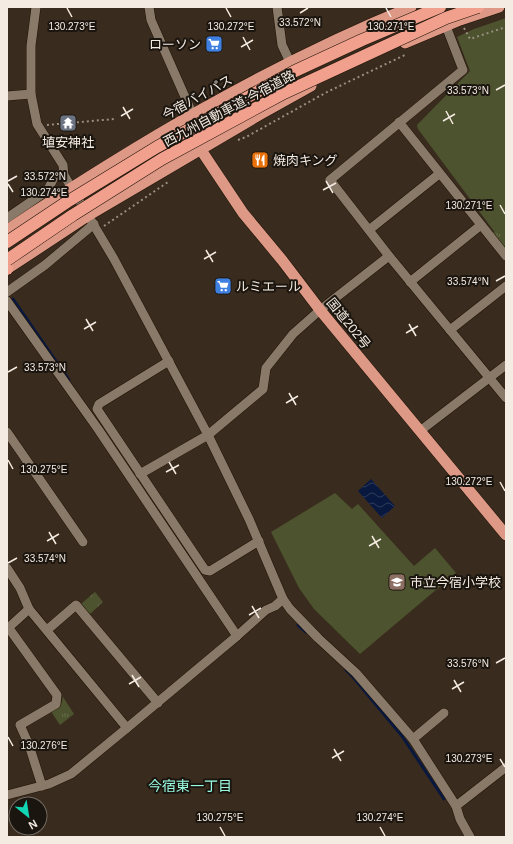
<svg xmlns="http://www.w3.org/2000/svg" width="513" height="844" viewBox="0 0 513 844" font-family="Helvetica,'Noto Sans JP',sans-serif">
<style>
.grass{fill:#4d532e}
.park{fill:url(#park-tufts)}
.water{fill:url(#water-waves)}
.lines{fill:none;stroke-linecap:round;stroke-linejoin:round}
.stream{stroke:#09183f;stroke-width:3}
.minor-casing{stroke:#1f1306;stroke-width:10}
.trunk-casing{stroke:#1f1306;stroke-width:12}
.motorway-casing{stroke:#1f1306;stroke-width:13}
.path{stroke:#998e82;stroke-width:2;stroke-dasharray:2 3;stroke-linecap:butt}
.minor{stroke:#897969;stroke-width:9}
.trunk{stroke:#dd9886;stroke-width:11}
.motorway{stroke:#f2a08e;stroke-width:12}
.motorway-bridge-casing{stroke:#1f1306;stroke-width:13;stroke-linecap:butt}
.motorway-bridge{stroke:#f2a08e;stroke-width:12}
.ticks{fill:none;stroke:#f4ebe2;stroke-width:1.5}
.labels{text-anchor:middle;stroke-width:4;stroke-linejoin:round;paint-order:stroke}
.poi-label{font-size:13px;fill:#f4ebe2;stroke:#1b150f;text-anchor:start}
.street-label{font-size:13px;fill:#f4ebe2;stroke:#1b150f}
.neighbourhood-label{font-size:14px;fill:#98fae1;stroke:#1b150f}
.ticks-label{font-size:10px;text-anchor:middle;fill:#f4ebe2;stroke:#1b150f;stroke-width:4;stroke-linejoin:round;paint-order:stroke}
</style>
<defs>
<pattern id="park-tufts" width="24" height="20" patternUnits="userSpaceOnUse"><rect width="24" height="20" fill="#4d532e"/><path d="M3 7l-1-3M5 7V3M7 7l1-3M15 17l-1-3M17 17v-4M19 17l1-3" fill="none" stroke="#676c4c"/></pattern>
<pattern id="water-waves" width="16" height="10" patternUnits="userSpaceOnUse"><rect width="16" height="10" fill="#09183f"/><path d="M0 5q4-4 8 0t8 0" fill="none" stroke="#2d3a5a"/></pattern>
</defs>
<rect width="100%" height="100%" fill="#392b1d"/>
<!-- grass -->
<g class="grass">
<path d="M506,18V244L505,246L418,129L417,125L470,71L457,37L474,29Z"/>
<path d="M335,493L352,509L358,504L414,566L435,548L456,573L360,654L314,609L299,588L271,532Z"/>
</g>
<!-- park -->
<g class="park">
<path d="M506,221V249L493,233Z"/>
<path d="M95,592L103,602L90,614L81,604Z"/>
<path d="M63,697L74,714L60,725L52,713L53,710L61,705Z"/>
</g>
<!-- water -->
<path class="water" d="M371,479L395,506L382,518L358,491Z"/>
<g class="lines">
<!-- stream -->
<g class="stream">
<path d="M13,299L69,380"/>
<path d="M298,625L306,632"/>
<path d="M346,670L353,677L402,736L444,799"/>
</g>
<!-- minor casing -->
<g class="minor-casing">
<g id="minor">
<path d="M36,7L31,46V94L37,124L63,165L64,175L114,259L208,435L249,519L283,599L290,609L318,638L356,673L413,739L456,806L460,819L470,837"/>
<path d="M149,7L151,20L193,115"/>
<path d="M277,7L282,45L290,62"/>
<path d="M446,26L463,70L330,180L389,256L506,398"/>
<path d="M7,96L31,94"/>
<path d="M399,122L506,256"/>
<path d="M7,218L48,190L54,177L60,174L64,175"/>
<path d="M369,230L439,174"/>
<path d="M410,282L481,225"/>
<path d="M7,292L45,265L94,224"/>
<path d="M7,301L98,429L237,636"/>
<path d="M450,330L506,286"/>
<path d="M169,361L99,404L97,409L205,570L210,571L259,541"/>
<path d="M420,431L506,365"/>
<path d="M7,432L83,542"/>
<path d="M140,474L208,435L263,389L266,368L293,334L320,310L389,256"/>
<path d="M7,568L20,588L29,609L127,728"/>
<path d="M8,627L57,695L56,704L20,725L29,745L42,786"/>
<path d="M7,629L29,609"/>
<path d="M47,630L76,605L158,703"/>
<path d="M413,739L444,713"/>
<path d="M7,795L49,784L71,774L127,728L237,636L266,610L275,606L283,599"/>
<path d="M456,806L506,767"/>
</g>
</g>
<!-- trunk casing -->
<g class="trunk-casing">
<g id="trunk">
<path d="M405,43L460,20L499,7"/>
<path d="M193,115L201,150L243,213L282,260L320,310L506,535"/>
<path d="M7,230C135,145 268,65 411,7"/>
<path d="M7,269L89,215L259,115L311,86"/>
</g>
</g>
<!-- motorway casing -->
<g class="motorway-casing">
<path id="motorway" d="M7,269V268"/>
</g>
<!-- path -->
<g class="path">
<path d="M464,28L470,39L506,27"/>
<path d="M47,125L114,119"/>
<path d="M238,140L246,137L327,92L407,54"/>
<path d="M104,226L168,182"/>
</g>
<!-- minor -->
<use href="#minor" class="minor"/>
<!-- trunk -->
<use href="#trunk" class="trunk"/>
<!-- motorway -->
<use href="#motorway" class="motorway"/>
<!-- motorway-bridge casing -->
<g class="motorway-bridge-casing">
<g id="motorway-bridge">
<path d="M7,242L67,202L157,147L295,71L362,40L440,7"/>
<path d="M7,260L73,215L162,159L284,93L446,18L478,7"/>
</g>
</g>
<!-- motorway-bridge -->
<use href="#motorway-bridge" class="motorway-bridge"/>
</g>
<!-- ticks -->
<path class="ticks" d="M67,8L72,17M226,8L231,17M386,8L391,17M300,13L308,8M243,37L250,50M241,47L253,40M496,90L505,85M123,107L130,119M446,111L453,124M121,116L133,109M443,121L455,114M8,181L17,176M326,181L333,193M8,184L13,192M323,190L336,183M500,205L505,214M206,250L213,262M204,259L216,252M496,281L505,276M86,319L93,331M409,324L416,336M84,329L96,322M406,333L418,326M8,372L17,367M289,393L296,405M286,403L298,396M8,460L13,469M169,462L176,474M166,472L179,465M500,482L505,491M49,532L56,544M372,536L379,548M47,541L59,534M369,546L381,539M8,563L17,558M252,606L259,618M249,615L261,608M496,663L505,658M132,675L139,687M454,680L461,692M129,684L141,677M452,689L464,682M8,737L13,746M334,749L341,761M332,758L344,751M500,759L505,767M220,827L225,836M380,827L385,836"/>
<!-- icons -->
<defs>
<g id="supermarket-square" transform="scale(0.9)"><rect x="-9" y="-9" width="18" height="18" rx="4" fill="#3f7fe0" stroke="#1b150f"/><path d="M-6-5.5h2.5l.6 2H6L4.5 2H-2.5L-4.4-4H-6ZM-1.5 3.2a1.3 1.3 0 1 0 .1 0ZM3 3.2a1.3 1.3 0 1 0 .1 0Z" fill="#fff"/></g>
<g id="temple-square" transform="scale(0.9)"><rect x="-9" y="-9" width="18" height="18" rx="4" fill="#6b7280" stroke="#1b150f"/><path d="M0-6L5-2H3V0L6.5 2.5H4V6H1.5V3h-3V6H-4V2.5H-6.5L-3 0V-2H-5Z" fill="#fff"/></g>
<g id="restaurant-square" transform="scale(0.9)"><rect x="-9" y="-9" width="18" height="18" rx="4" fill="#e8710a" stroke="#1b150f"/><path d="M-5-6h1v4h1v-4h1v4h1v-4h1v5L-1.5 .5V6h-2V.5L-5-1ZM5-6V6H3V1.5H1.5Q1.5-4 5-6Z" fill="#fff"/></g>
<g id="school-square" transform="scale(0.9)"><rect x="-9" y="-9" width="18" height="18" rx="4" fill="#8d6e63" stroke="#1b150f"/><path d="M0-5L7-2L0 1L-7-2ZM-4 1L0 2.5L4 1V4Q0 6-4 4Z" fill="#fff"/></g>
</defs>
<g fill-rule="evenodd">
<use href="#supermarket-square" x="214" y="44"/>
<use href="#temple-square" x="68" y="123"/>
<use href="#restaurant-square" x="260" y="160"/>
<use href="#supermarket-square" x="223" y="286"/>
<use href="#school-square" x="397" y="582"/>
</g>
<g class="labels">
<!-- poi labels -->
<g class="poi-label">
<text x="201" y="49" text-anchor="end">ローソン</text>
<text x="68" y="147" text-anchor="middle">埴安神社</text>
<text x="273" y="165">焼肉キング</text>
<text x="236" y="291">ルミエール</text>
<text x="410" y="587">市立今宿小学校</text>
</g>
<!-- street labels -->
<g class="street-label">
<text transform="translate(197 97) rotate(-29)" y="5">今宿バイパス</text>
<text transform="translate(229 108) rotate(-28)" y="5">西九州自動車道;今宿道路</text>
<text transform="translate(349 323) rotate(51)" y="5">国道202号</text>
</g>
<!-- neighbourhood labels -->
<g class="neighbourhood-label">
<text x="190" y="791">今宿東一丁目</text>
</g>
</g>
<g class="ticks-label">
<text x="300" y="26">33.572°N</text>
<text x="72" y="30">130.273°E</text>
<text x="231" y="30">130.272°E</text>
<text x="391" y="30">130.271°E</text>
<text x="468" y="94">33.573°N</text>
<text x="45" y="180">33.572°N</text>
<text x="44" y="196">130.274°E</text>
<text x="469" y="209">130.271°E</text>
<text x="468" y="285">33.574°N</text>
<text x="45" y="371">33.573°N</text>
<text x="44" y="473">130.275°E</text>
<text x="469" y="485">130.272°E</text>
<text x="45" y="562">33.574°N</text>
<text x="468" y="667">33.576°N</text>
<text x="44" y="749">130.276°E</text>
<text x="469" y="762">130.273°E</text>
<text x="220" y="821">130.275°E</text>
<text x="380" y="821">130.274°E</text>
</g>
<!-- border -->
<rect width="513" height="844" fill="none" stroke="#f4ebe2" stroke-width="16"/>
<!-- north arrow -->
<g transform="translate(28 816) rotate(150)"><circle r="19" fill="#1b150f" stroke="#726b63"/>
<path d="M0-3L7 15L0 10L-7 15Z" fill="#12d5b4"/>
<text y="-6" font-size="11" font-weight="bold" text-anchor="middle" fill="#f4ebe2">N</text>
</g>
</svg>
